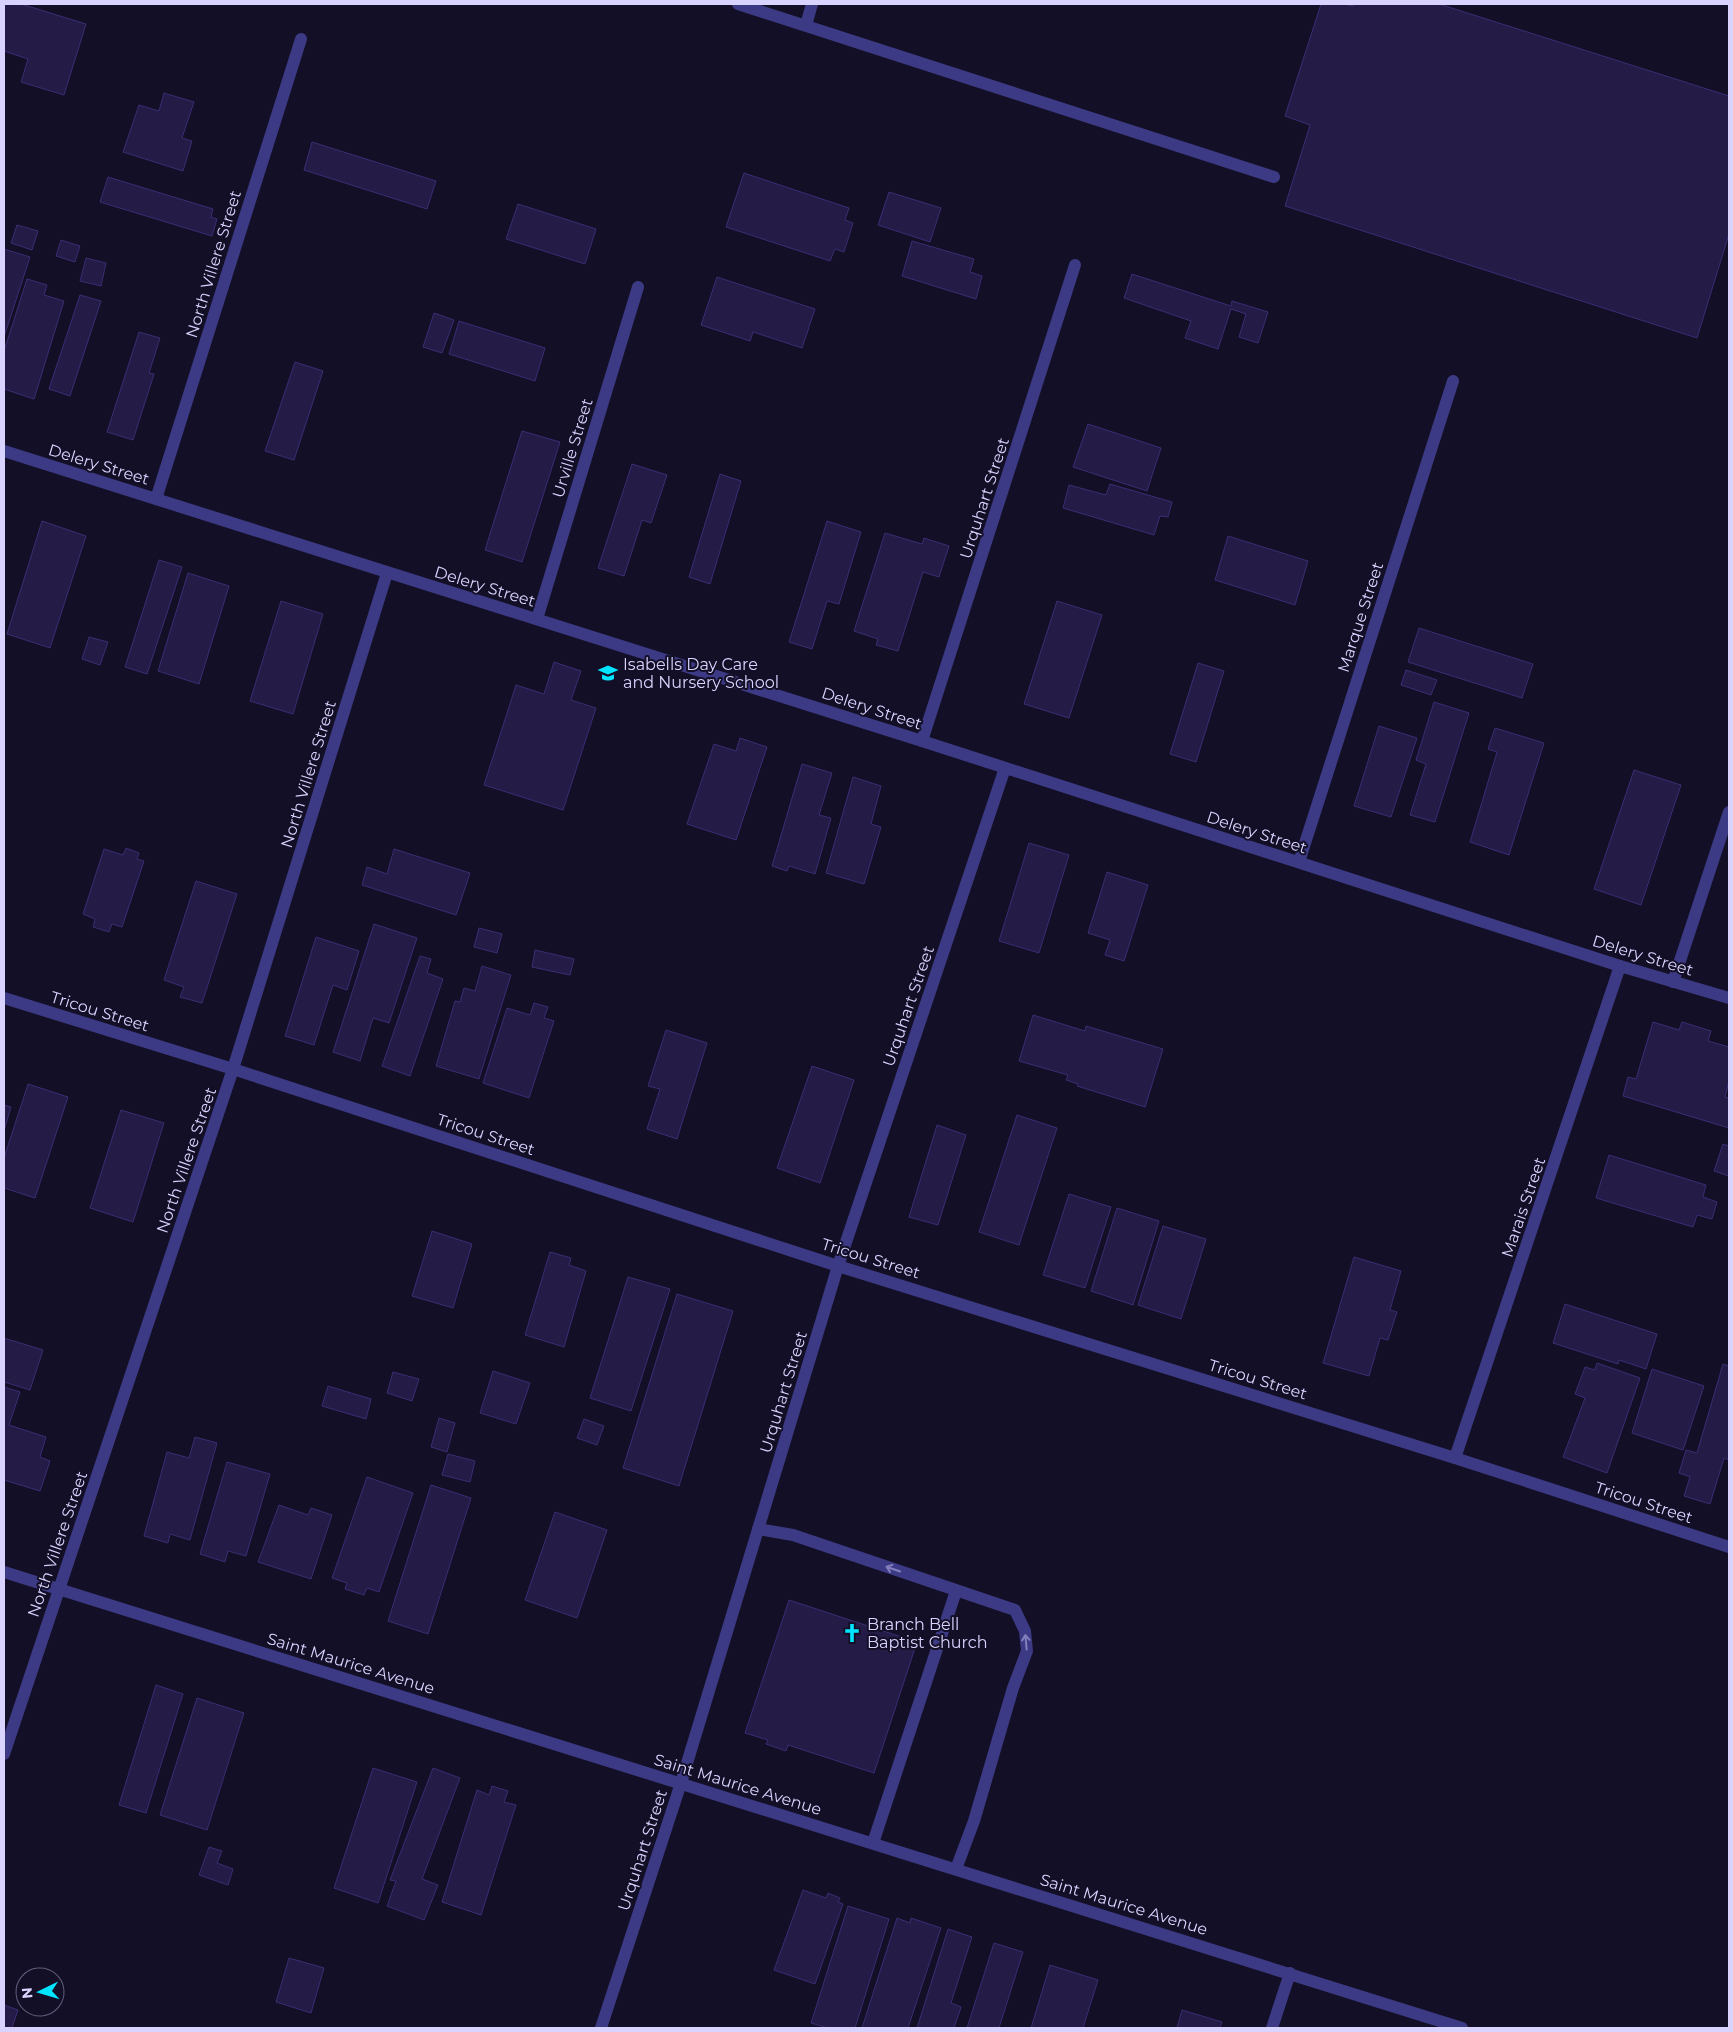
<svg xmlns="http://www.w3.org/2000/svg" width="1733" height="2032" viewBox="0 0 1733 2032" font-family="Montserrat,sans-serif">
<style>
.building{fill:#241b47;stroke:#3b2d73}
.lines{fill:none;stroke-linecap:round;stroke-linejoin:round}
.lane{stroke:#3d3a85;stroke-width:12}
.street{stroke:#3d3a85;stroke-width:12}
.oneway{stroke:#837fbc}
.labels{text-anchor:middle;stroke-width:4;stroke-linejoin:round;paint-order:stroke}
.street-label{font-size:16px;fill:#d9d4ff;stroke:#130f26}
.poi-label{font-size:16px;fill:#d9d4ff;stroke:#130f26;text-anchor:start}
</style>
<rect width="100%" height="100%" fill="#130f26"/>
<!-- building -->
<g class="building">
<path d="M4,4H21L86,24L64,95L21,82L28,59L4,51Z"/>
<path d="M1321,4H1344L1353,6L1354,4H1439L1729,96V234L1697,338L1285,206L1310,125L1285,116Z"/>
<path d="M164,93L194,102L182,138L192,141L183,171L123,152L139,105L159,111Z"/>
<path d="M312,142L436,181L427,209L304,170Z"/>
<path d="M744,173L849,208L845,220L853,223L844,252L835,249L830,261L726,227Z"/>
<path d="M108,177L213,209L211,217L217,219L212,236L100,202Z"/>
<path d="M889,192L941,208L930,242L878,225Z"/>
<path d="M518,204L596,229L585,264L506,239Z"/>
<path d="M17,225L38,231L32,250L11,243Z"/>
<path d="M61,240L80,246L75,262L56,256Z"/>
<path d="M912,241L974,259L970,272L982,276L976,299L902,276Z"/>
<path d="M4,249L30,257L4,337Z"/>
<path d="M86,258L106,263L101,286L80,281Z"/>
<path d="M1132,274L1231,306L1232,301L1268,312L1258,343L1239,337L1246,314L1231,309L1218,349L1185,338L1191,321L1124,298Z"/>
<path d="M717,277L815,309L802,348L753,332L750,341L701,325Z"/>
<path d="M27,279L47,285L44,295L64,301L34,399L4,389V351Z"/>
<path d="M80,295L101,301L70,396L49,389Z"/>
<path d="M434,313L454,320L442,353L423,347Z"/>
<path d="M459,321L545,348L535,381L449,354Z"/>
<path d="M139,332L160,338L149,373L154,374L133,440L107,432Z"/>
<path d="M295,362L323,371L294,460L265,451Z"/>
<path d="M1088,424L1161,448L1147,491L1073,467Z"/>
<path d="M522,431L560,442L522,562L485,550Z"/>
<path d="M632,464L667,475L651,523L642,520L624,576L598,568Z"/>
<path d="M720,474L741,481L710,584L689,577Z"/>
<path d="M1110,484L1172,502L1168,517L1160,516L1154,535L1063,508L1069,485L1106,495Z"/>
<path d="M42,521L86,536L50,648L7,634Z"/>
<path d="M827,521L861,532L839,604L827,601L812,649L789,642Z"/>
<path d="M885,533L922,544L924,538L949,546L939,577L923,572L898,651L876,645L878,639L854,631Z"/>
<path d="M1228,536L1308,561L1295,605L1215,580Z"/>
<path d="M159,560L182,567L147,674L125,667Z"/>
<path d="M188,573L229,586L199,684L158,671Z"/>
<path d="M281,601L323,614L293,714L250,701Z"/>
<path d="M1057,601L1102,615L1069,718L1024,704Z"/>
<path d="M1419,628L1533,664L1522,698L1408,662Z"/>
<path d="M89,637L108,642L100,665L82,659Z"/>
<path d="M554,662L581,671L571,700L596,708L563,810L484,785L516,685L544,694Z"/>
<path d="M1198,663L1224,671L1196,762L1170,754Z"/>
<path d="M1406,670L1437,680L1431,695L1401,685Z"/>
<path d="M1434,702L1469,713L1435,822L1410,815L1426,764L1416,760Z"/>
<path d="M1379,726L1417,738L1391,817L1354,806Z"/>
<path d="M1495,728L1544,743L1509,855L1470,842L1497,752L1488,749Z"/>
<path d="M740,738L767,747L736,840L687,824L714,744L736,751Z"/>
<path d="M802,764L832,773L819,815L831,818L815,874L789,866L787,871L772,866Z"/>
<path d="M1634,770L1681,785L1641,905L1594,889Z"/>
<path d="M853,777L881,786L871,824L881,827L864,884L826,873Z"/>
<path d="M1029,843L1069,855L1039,953L999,941Z"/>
<path d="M126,848L139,853L137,859L144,861L122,927L112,924L109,932L93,927L95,919L83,914L104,849L123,855Z"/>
<path d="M394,849L470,873L456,915L362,885L367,867L387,874Z"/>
<path d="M1107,872L1148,885L1124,961L1105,955L1110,940L1088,933Z"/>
<path d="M196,881L237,894L202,1003L180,997L184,987L164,980Z"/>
<path d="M374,924L417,938L389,1023L373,1018L360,1061L333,1052Z"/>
<path d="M479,928L502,934L497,953L474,947Z"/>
<path d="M316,937L359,951L347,990L333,985L314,1045L285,1036Z"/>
<path d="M535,950L574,959L570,975L532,967Z"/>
<path d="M420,956L431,959L427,973L443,979L410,1076L382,1066Z"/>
<path d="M482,966L511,975L479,1079L436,1066L455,1001L460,1002L464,988L475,991Z"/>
<path d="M534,1003L548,1007L544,1018L554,1021L529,1098L483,1083L507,1008L530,1015Z"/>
<path d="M1033,1015L1085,1031L1086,1026L1163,1049L1145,1107L1077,1086L1078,1084L1066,1080L1068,1075L1019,1061Z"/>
<path d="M1653,1022L1679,1030L1682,1022L1711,1031L1708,1041L1729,1047V1081L1725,1097L1729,1098V1128L1623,1096L1628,1077L1636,1079Z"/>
<path d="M666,1030L707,1043L677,1139L647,1129L660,1089L648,1086Z"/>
<path d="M812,1066L854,1080L820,1183L777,1168Z"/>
<path d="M28,1084L68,1097L35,1198L4,1188V1158Z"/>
<path d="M4,1105L11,1107L4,1131Z"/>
<path d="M121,1110L164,1123L133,1222L90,1208Z"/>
<path d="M1017,1115L1057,1128L1019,1245L979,1232Z"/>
<path d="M937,1125L966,1135L938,1225L909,1217Z"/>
<path d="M1723,1144L1729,1146V1176L1714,1171Z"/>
<path d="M1609,1155L1706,1185L1703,1197L1717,1202L1712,1219L1697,1215L1693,1227L1596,1198Z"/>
<path d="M1069,1194L1111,1207L1085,1288L1043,1275Z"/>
<path d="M1117,1208L1159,1221L1133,1305L1091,1291Z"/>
<path d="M1163,1226L1206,1239L1181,1319L1138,1305Z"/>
<path d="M432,1231L472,1244L453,1308L412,1296Z"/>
<path d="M550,1252L571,1258L569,1265L586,1271L564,1347L525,1335Z"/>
<path d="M1354,1257L1401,1271L1390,1310L1397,1312L1388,1340L1380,1338L1369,1376L1323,1363Z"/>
<path d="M628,1277L670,1289L631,1411L590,1398Z"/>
<path d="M677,1294L733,1311L679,1486L623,1468Z"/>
<path d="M1565,1304L1657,1334L1646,1369L1619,1360L1618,1364L1553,1343Z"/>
<path d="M4,1338L43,1350L30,1390L4,1382Z"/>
<path d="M1597,1363L1640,1378L1607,1473L1563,1457L1585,1398L1575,1394L1585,1367L1595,1370Z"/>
<path d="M1723,1364L1729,1366V1460L1724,1458L1710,1504L1684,1496L1690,1477L1679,1473L1686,1450L1697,1453Z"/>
<path d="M1652,1369L1704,1386L1683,1450L1632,1433Z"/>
<path d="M493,1371L530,1383L516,1424L480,1413Z"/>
<path d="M393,1372L419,1379L412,1401L387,1393Z"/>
<path d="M328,1386L371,1399L366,1419L322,1406Z"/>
<path d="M4,1387L20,1392L9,1425L46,1437L40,1457L50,1461L40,1491L4,1480Z"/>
<path d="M439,1418L455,1423L447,1452L431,1447Z"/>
<path d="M584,1419L604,1426L597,1445L577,1438Z"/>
<path d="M195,1437L217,1443L190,1540L170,1534L168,1543L144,1536L167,1452L189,1458Z"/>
<path d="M448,1454L475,1461L470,1482L442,1475Z"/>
<path d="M227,1462L270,1474L246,1556L228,1551L225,1562L200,1554Z"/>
<path d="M367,1477L413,1493L379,1592L367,1588L364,1595L345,1589L347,1583L332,1578Z"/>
<path d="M431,1485L471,1498L428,1634L388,1621Z"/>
<path d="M279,1505L308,1515L311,1508L332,1515L311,1579L258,1562Z"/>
<path d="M555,1512L607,1530L577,1618L525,1600Z"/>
<path d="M789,1600L917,1642L874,1773L788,1745L786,1751L766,1744L768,1740L745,1733Z"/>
<path d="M156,1685L183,1694L146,1813L119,1805Z"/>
<path d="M197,1698L244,1713L207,1830L160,1815Z"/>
<path d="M373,1768L417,1782L378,1903L334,1888Z"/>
<path d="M433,1768L460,1778L422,1879L438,1885L424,1920L387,1906L396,1881L390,1880Z"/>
<path d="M492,1786L508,1791L504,1802L516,1805L481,1915L442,1902L477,1790L489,1795Z"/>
<path d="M209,1847L222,1851L217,1863L233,1869L228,1885L199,1875Z"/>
<path d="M803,1890L826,1898L828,1893L840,1898L838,1902L843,1904L815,1984L774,1970Z"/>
<path d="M848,1906L889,1919L855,2028H828L811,2023Z"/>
<path d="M897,1918L910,1923L911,1918L941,1928L908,2028H862Z"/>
<path d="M948,1929L972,1937L951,2003L961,2007L954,2028H917Z"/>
<path d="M994,1943L1023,1952L999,2028H1000H967Z"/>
<path d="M289,1958L324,1968L311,2013L276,2002Z"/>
<path d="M1050,1965L1098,1980L1083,2028H1031Z"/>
<path d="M4,2005L18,2010L12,2028H4Z"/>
<path d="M1182,2010L1222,2022L1220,2028H1177Z"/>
</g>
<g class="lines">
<!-- lane -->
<g class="lane">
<path d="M738,4L1274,177"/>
<path d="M806,25L812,4"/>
<path d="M758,1529L793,1535L1015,1610L1025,1631L1027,1651L1013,1688L974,1821L956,1869"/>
<path d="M873,1843L956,1591"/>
</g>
<!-- street -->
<g class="street">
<path d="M4,451L922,741L1620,966L1729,998"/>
<path d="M156,499L301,39"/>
<path d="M537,619L638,287"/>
<path d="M922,741L1075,265"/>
<path d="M1299,862L1453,381"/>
<path d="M1673,982L1729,812"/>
<path d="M4,998L233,1069L838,1266L1455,1458L1729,1547"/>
<path d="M1455,1458L1620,966"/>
<path d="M4,1572L1462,2028"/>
<path d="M4,1754L233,1069L387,573"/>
<path d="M601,2028L681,1783L838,1266L1005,768"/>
<path d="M1272,2028L1290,1973"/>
</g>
</g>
<!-- one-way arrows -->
<defs><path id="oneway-shaft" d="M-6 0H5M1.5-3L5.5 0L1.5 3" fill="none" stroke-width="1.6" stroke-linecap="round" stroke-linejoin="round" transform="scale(1.25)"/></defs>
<g class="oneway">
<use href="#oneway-shaft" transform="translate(893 1569) rotate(-161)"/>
<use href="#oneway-shaft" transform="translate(1026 1642) rotate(-95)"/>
</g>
<!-- icons -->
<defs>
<g id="school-bare" transform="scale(1.5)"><path d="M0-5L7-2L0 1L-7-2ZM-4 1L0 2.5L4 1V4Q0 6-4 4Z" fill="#00e5ff" stroke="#130f26" stroke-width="2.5" paint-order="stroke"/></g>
<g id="church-bare" transform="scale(1.5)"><path d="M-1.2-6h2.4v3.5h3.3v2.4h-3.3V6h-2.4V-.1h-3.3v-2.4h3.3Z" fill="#00e5ff" stroke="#130f26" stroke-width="2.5" paint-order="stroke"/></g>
</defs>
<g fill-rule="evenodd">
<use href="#school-bare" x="608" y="673"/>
<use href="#church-bare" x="852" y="1633"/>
</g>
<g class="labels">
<!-- street labels -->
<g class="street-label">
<text transform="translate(213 264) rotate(-73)" y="6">North Villere Street</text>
<text transform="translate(572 448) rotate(-73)" y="6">Urville Street</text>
<text transform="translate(99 464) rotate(17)" y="6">Delery Street</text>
<text transform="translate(984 498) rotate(-72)" y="6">Urquhart Street</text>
<text transform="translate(485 586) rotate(17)" y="6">Delery Street</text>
<text transform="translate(1360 617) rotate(-72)" y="6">Marque Street</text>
<text transform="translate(872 708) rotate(18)" y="6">Delery Street</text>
<text transform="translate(308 774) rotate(-73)" y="6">North Villere Street</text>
<text transform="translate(1257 832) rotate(18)" y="6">Delery Street</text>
<text transform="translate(1643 955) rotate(17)" y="6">Delery Street</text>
<text transform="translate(908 1006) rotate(-71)" y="6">Urquhart Street</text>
<text transform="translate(100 1011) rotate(17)" y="6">Tricou Street</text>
<text transform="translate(486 1134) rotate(18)" y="6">Tricou Street</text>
<text transform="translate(186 1160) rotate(-71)" y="6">North Villere Street</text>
<text transform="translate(1523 1207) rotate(-71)" y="6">Marais Street</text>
<text transform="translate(871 1258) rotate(17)" y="6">Tricou Street</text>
<text transform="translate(1258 1379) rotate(17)" y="6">Tricou Street</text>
<text transform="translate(783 1392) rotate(-73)" y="6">Urquhart Street</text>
<text transform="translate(1644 1502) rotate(18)" y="6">Tricou Street</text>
<text transform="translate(57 1544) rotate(-71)" y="6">North Villere Street</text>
<text transform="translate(351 1663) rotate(17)" y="6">Saint Maurice Avenue</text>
<text transform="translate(738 1784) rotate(17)" y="6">Saint Maurice Avenue</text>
<text transform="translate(642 1850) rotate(-72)" y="6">Urquhart Street</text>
<text transform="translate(1124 1904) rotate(17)" y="6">Saint Maurice Avenue</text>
</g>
<!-- poi labels -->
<g class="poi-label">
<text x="623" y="670">Isabells Day Care<tspan x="623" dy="18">and Nursery School</tspan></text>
<text x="867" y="1630">Branch Bell<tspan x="867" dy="18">Baptist Church</tspan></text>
</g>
</g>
<!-- border -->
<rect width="1733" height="2032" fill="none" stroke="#d9d4ff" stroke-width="10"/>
<!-- north arrow -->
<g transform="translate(40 1992) rotate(265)"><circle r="24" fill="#130f26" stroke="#625e7d"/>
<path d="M0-4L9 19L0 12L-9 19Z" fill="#00e5ff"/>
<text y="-8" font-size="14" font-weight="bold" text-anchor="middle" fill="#d9d4ff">N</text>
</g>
</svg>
